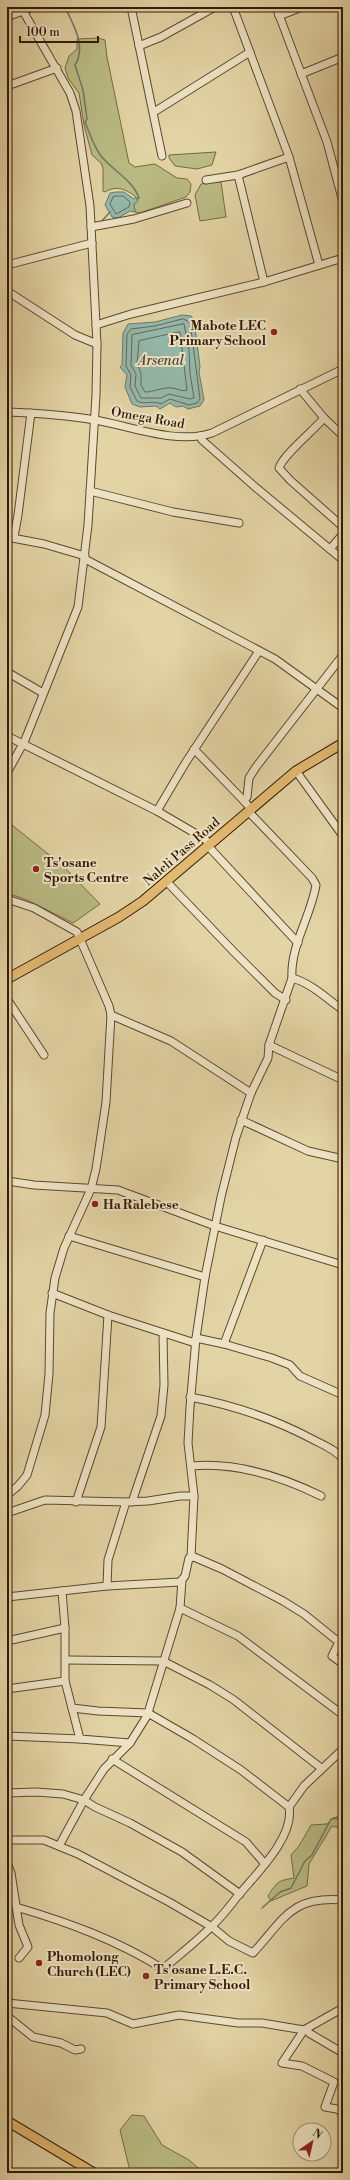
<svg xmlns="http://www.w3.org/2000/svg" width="350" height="2180" viewBox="0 0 350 2180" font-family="'Libre Bodoni',serif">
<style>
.green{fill:#b9bb82;stroke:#766a44}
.water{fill:#95b8aa;stroke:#6d7868}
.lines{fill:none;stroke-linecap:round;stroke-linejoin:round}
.shore{stroke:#646858;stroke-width:1}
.stream{stroke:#6d7868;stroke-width:1.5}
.minor-casing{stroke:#5e472d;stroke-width:9}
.major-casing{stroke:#321805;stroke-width:11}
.minor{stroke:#ede3c4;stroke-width:7}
.major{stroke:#e2ba72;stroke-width:9}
.poi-dot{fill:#8f2418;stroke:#ede3c4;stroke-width:1.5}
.labels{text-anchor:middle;stroke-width:4;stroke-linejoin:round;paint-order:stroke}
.poi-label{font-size:13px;font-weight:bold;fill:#321805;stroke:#ede3c4;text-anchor:start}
.street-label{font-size:13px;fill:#321805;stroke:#ede3c4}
.water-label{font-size:14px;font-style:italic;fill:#504837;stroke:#ede3c4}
</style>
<rect width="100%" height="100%" fill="#e3d4a5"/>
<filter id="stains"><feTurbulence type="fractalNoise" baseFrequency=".005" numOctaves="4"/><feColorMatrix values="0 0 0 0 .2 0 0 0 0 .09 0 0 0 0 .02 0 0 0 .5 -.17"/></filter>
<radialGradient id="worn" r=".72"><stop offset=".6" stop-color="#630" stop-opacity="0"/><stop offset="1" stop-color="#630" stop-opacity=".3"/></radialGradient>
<!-- green -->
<g class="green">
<path d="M98,38L105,40L107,57L129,163L135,167L155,164L177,178L187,179L191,184L190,192L186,197L140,213L135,212L134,204L136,197C126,189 116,185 105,192L103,191V168L101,163L92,155L84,125L79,93L68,78L65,68L69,56L77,49V39Z"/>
<path d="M216,152L212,165L197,169L175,166L169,158V155Z"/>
<path d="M212,182H221L226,217L200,221L195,195L201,184Z"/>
<path d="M7,821L63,866L100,904L73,923L27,900L7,893Z"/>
<path d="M343,1815V1829L332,1826L309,1864L307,1886L271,1901L268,1896C277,1882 277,1881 294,1878L291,1855L299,1846L311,1825L327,1824L333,1818Z"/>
<path d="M132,2115L144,2116L162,2145L189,2160L204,2173H138L130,2171L120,2130Z"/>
</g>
<!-- water -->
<g class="water">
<path d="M116,192H124L134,199L136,197L138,201L134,204L135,212L130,211L118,218L112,217L105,205L110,193Z"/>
<path d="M182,315L191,316L194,320L200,366L199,372L204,400L200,406L188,409L183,406L176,407L170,403L160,409L156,406L140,407L132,404L125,387L127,375L120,367L122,365L123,333L128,324L155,322Z"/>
</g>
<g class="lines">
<!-- shore -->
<g class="shore">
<path d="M117,196H123L130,202L129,207L116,214L110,204L113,197Z"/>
<path d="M183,319L190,322L200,399L197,403L189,405L170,399L161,404C154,400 145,405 137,401L130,387L131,375L126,366L127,334L131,329L155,326Z"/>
<path d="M184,324L189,350L190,373L194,398L190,399L169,394L161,398H141L135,386L136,374L131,365L132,335Z"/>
<path d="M180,332L187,390C181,392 177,388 171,388C163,387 154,392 145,392L141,385V373L137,364L139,341Z"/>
</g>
<!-- stream -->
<g class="stream">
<path d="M65,7C73,24 87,47 75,65L83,90L87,119L85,122C90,134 94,147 101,156C112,170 133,180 139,198L137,199"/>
<path d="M101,222L110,212"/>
<path d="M262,1908L280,1892L291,1888L305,1861L312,1855L331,1819L343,1818"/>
</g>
<!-- minor casing -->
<g class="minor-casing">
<g id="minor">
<path d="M131,7L162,156"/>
<path d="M233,7L289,157L319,265"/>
<path d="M276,7L327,142L343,202"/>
<path d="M279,16L302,7"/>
<path d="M7,17L33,7"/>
<path d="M139,46L161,37L215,7"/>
<path d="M301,74L343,57"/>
<path d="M7,86L57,68"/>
<path d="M154,112L250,52"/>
<path d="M238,175L264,282"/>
<path d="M206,180L238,175L289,157"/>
<path d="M91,227L134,219L187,203"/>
<path d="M7,265L92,243"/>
<path d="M7,291L75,335L97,344"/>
<path d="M96,325L131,314L264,282L343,258"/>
<path d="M300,389L324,418L343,436"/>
<path d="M7,412C36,413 66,415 95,420C130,426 177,445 212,433L343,369"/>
<path d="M324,418C315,429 282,456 279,468L290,480L343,527"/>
<path d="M200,436L202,440L254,486L343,560"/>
<path d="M90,491L173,512L239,523"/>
<path d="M7,537L44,544L85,556"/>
<path d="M14,537L18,515L31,413"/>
<path d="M330,549L343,534"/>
<path d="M85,559L275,659L343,708"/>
<path d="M7,672L43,693"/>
<path d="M7,736L157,811L205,839L210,845"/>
<path d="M194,749L244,801"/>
<path d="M296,771L343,836"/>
<path d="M7,773L25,740L78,607L88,525L96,395L97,344L90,206L76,111L70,93L23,11"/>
<path d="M251,809L244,801L247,797L249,778L256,767L343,655"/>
<path d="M157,811L186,762L259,651"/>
<path d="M208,846L298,943"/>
<path d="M167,882L234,952L275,993L286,1000"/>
<path d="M7,899L34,908L77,932L109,1006L111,1015L106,1102L96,1169L91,1189L64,1248L55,1278L50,1313L49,1374L45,1415L27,1475L18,1486L7,1495"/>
<path d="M292,978C311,983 327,999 343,1010"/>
<path d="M7,999L44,1055"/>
<path d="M111,1015L171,1041L251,1093"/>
<path d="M269,1045L343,1080"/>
<path d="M241,1120L308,1151L343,1159"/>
<path d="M7,1181L34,1185L118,1190L215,1226L343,1265"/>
<path d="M69,1236L205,1277"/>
<path d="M52,1293L108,1315L195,1343"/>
<path d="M196,1338L224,1344L272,1358L290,1365L300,1376L343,1395"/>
<path d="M224,1344L263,1240"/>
<path d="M190,1397C233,1405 274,1419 312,1439C323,1445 335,1449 343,1459"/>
<path d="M192,1466C237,1462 280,1476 321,1496"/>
<path d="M76,1502L101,1427L108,1315"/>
<path d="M132,1502L161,1416L164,1385L163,1334"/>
<path d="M7,1513L45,1500L126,1502L148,1501L180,1496H194"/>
<path d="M191,1557L194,1496L188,1443L190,1407L196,1338L205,1277L221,1197L236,1137L251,1093L268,1058L269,1045L292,978C290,946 311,916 316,885L312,878L248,811"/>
<path d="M107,1586L108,1560L126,1502"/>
<path d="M62,1591L65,1628V1681L80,1739L130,1743"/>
<path d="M7,1597L107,1586L180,1582L185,1576L189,1558L194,1557L222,1569L283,1601L304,1614L335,1639L343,1641"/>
<path d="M180,1608L238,1636L343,1715"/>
<path d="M340,1640L332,1656L343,1664"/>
<path d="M7,1641L65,1628"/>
<path d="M66,1660L163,1661L210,1685L234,1700L321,1768"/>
<path d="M7,1689L65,1681"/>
<path d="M72,1708L98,1711L148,1713L193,1739L241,1770L289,1807"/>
<path d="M7,1736L80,1739"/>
<path d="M112,1759L246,1842L265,1864"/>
<path d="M7,1793L36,1792L63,1794L84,1800L95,1807L130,1823L182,1852L240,1894"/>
<path d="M7,1840H44L78,1854L169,1902L212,1927L229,1941L253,1953C285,1918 291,1896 343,1900"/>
<path d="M59,1846L84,1800L104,1769L130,1743L147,1716L180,1608L182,1580"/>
<path d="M7,1863L11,1873L19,1925L28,1947L19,1958"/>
<path d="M16,1907C67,1922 117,1940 163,1969C179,1955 196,1942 211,1927C221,1918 229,1907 237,1897C255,1875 295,1837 289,1807L304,1786L343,1749"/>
<path d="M7,2003L107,2013L133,2024L179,2015L238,2023H262L304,2030L343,2008"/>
<path d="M7,2016L33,2037L61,2043L75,2050L81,2049"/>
<path d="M304,2030L282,2063L302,2066L334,2082L325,2107L337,2109L343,2113"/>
<path d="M307,2030L309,2033L343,2053"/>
</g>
</g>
<!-- major casing -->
<g class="major-casing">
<g id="major">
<path d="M7,979L119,917L143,901L296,771L343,743"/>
<path d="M7,2121L94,2173"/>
</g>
</g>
<!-- minor -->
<use href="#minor" class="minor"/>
<!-- major -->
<use href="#major" class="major"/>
</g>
<!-- markers -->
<g class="poi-dot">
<circle cx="274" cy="332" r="4"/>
<circle cx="36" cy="869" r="4"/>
<circle cx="95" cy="1204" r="4"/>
<circle cx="39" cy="1963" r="4"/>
<circle cx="146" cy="1976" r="4"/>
</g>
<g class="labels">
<!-- poi labels -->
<g class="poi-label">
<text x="266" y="330" text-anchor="end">Mabote LEC<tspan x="266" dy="15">Primary School</tspan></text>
<text x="44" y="867">Ts'osane<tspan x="44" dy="15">Sports Centre</tspan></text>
<text x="103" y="1209">Ha Ralebese</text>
<text x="47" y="1961">Phomolong<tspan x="47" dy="15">Church (LEC)</tspan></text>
<text x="154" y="1974">Ts'osane L.E.C.<tspan x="154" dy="15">Primary School</tspan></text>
</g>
<!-- street labels -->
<g class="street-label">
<text transform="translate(148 417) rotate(10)" y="5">Omega Road</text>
<text transform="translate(181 851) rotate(-41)" y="5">Naleli Pass Road</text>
</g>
<!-- water labels -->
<g class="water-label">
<text x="161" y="365">Arsenal</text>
</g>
</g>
<!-- margin -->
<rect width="350" height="2180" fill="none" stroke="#e3d4a5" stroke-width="24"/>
<rect x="8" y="8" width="334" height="2164" fill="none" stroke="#321805" stroke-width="2"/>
<rect x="12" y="12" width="326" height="2156" fill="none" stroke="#321805"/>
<!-- north arrow -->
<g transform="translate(312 2142) rotate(34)"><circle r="19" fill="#ede3c4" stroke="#a29278"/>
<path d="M0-3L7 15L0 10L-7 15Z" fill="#8f2418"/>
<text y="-6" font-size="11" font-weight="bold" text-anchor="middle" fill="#321805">N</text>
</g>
<!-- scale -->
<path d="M20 36v6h78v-6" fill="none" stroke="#321805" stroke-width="2"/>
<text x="26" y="36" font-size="12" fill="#321805" stroke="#ede3c4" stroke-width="3" paint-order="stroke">100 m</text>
<rect width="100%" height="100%" filter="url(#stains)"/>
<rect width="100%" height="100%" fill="url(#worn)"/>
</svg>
